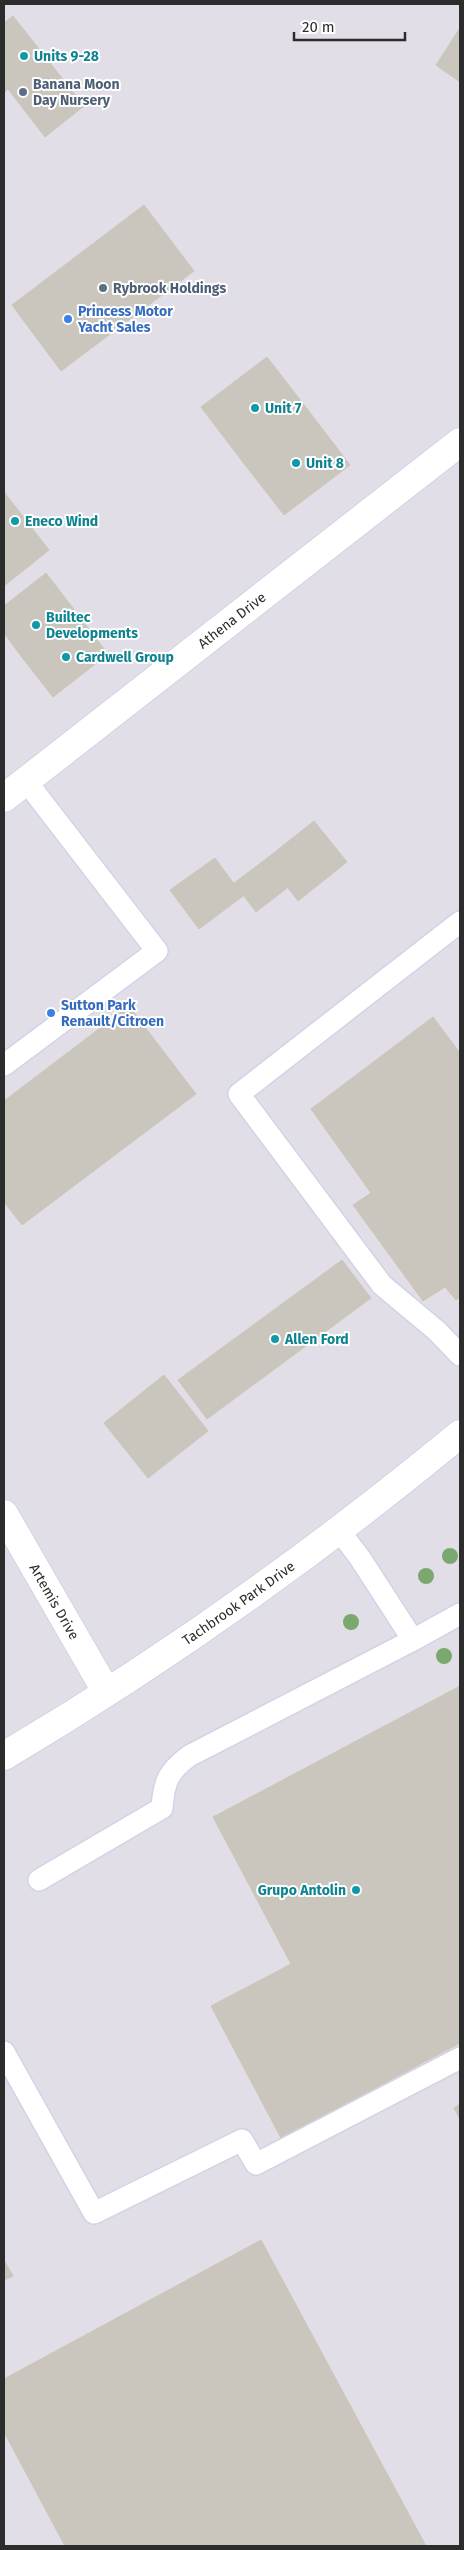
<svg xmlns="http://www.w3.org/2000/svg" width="464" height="2550" viewBox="0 0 464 2550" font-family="'Fira Sans',sans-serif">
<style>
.industrial{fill:#e2dee7}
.building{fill:#cbc6bd;stroke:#cbc6b6}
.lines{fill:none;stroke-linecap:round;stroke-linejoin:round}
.lane-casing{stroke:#d2d3e6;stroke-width:24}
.street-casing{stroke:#d2d3e6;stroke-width:30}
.secondary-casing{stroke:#d2d3e6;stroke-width:30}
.lane{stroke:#fff;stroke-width:21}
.street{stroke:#fff;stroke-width:28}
.secondary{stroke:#fff;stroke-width:28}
.tree{fill:#7aa86e}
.culture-dot{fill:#0f9aa8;stroke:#fff;stroke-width:2}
.service-dot{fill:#5c6f8a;stroke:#fff;stroke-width:2}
.shop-dot{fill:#3f7fe0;stroke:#fff;stroke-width:2}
.labels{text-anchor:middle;stroke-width:4;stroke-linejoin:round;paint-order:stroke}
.culture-label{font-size:14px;font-weight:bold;fill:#0d838f;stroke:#fff;text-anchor:start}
.service-label{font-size:14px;font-weight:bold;fill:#4e5e75;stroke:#fff;text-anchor:start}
.shop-label{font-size:14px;font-weight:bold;fill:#366cbe;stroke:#fff;text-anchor:start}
.street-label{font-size:14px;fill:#2c2c2c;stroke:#fff}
</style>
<rect width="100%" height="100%" fill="#efeadd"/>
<!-- industrial -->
<rect class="industrial" x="4" y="4" width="456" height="2542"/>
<!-- building -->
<g class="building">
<path d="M13,16L84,106L45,137L8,89L4,93V23Z"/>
<path d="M460,28V82L436,65Z"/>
<path d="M144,205L194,271L61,371L12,305Z"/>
<path d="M267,357L308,410L242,461L201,407Z"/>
<path d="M308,410L350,465L284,515L242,461Z"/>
<path d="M4,492L49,550L4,586Z"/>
<path d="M46,573L79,616L24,660L4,633V606Z"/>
<path d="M79,616L108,654L53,697L24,660Z"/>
<path d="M314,821L347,862L298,901L266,859Z"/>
<path d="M215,858L243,896L199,929L170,890Z"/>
<path d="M266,859L287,888L256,912L234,883Z"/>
<path d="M129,1006L196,1094L22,1225L4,1202V1101Z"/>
<path d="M433,1017L460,1053V1297L456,1300L445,1287L423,1301L353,1205L371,1193L311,1109Z"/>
<path d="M342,1260L371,1298L207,1419L178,1380Z"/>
<path d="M164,1375L208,1431L148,1478L104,1423Z"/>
<path d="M460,1686V2043L281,2138L211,2006L291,1964L213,1817Z"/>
<path d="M460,2104V2119L454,2108Z"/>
<path d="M261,2240L426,2546H65L4,2432V2379Z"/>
<path d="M4,2260L13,2276L4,2280Z"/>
</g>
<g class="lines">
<!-- lane casing -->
<g class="lane-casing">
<g id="lane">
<path d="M460,922L239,1094L382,1285L437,1331L460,1355"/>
<path d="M4,1065L157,951L26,781"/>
<path d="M338,1529L360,1558L413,1640L460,1614"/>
<path d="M39,1880L162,1808C164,1781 168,1772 189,1756L413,1640"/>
<path d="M4,2052L94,2213L242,2140L256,2164L460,2058"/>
</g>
</g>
<!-- street casing -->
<g class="street-casing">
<g id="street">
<path id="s1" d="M4,798L460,442"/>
<path id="s2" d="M4,1514L106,1691"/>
</g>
</g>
<!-- secondary casing -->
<g class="secondary-casing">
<g id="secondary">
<path id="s3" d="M4,1756C164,1661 317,1552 460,1434"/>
</g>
</g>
<!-- lane -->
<use href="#lane" class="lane"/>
<!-- street -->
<use href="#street" class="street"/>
<!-- secondary -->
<use href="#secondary" class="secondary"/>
</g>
<!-- trees -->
<g class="tree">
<circle cx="450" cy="1556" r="8"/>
<circle cx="426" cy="1576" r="8"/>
<circle cx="351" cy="1622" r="8"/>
<circle cx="444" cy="1656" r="8"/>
</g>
<!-- markers -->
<g class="culture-dot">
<circle cx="24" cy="56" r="5"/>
<circle cx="255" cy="408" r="5"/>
<circle cx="296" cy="463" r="5"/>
<circle cx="15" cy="521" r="5"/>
<circle cx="36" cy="625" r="5"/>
<circle cx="66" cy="657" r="5"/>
<circle cx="275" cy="1339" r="5"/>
<circle cx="356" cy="1890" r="5"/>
</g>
<g class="service-dot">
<circle cx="23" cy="92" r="5"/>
<circle cx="103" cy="288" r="5"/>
</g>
<g class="shop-dot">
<circle cx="68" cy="319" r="5"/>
<circle cx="51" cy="1013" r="5"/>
</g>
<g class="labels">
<!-- culture labels -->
<g class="culture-label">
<text x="34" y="61">Units 9-28</text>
<text x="265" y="413">Unit 7</text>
<text x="306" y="468">Unit 8</text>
<text x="25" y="526">Eneco Wind</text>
<text x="46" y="622">Builtec<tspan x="46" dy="16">Developments</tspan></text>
<text x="76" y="662">Cardwell Group</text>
<text x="285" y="1344">Allen Ford</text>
<text x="346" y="1895" text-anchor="end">Grupo Antolin</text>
</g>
<!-- service labels -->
<g class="service-label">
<text x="33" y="89">Banana Moon<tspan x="33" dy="16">Day Nursery</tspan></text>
<text x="113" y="293">Rybrook Holdings</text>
</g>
<!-- shop labels -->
<g class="shop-label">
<text x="78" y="316">Princess Motor<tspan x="78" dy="16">Yacht Sales</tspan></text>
<text x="61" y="1010">Sutton Park<tspan x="61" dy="16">Renault/Citroen</tspan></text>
</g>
<!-- street labels -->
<g class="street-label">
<text dy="5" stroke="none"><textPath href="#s1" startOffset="289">Athena Drive</textPath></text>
<text dy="5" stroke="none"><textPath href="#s2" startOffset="101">Artemis Drive</textPath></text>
<text dy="5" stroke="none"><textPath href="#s3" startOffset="280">Tachbrook Park Drive</textPath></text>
</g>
</g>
<!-- border -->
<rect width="464" height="2550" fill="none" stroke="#2c2c2c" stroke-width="10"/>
<!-- scale -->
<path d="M294 32v8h111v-8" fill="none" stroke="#2c2c2c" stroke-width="2.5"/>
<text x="302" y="32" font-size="15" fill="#2c2c2c" stroke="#ffffff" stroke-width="4" paint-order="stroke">20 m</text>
</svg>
